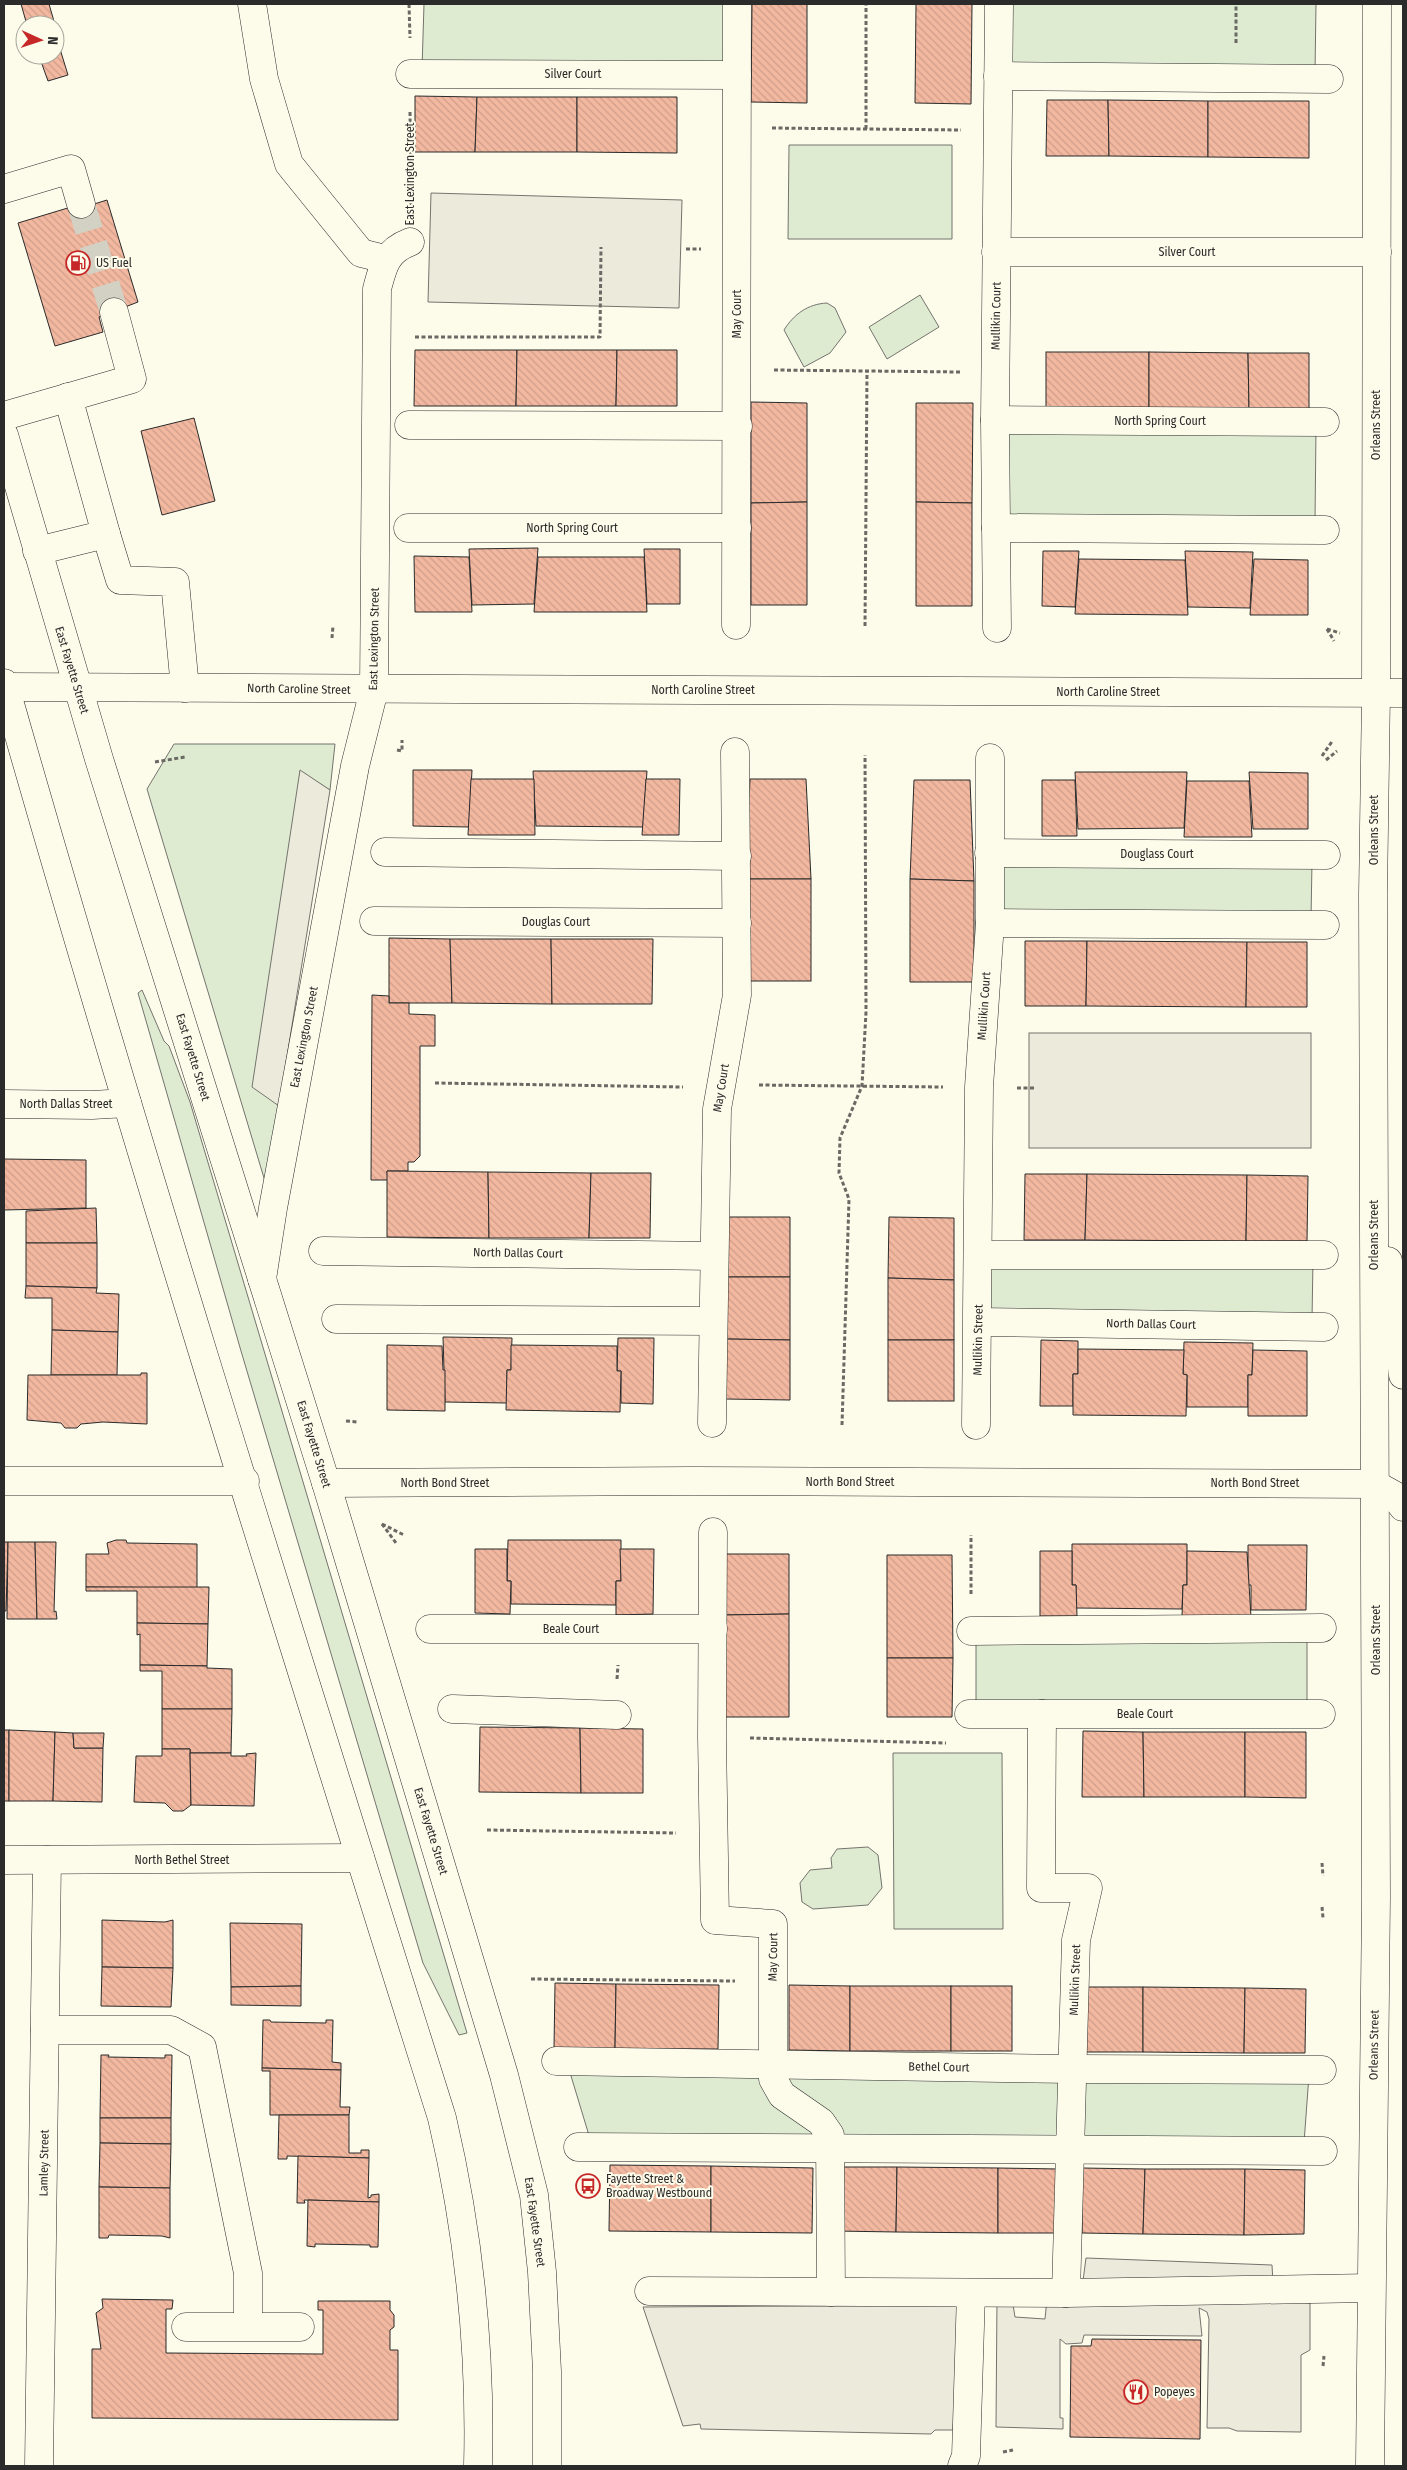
<svg xmlns="http://www.w3.org/2000/svg" width="1407" height="2470" viewBox="0 0 1407 2470" font-family="'Fira Sans Condensed',sans-serif">
<style>
.green{fill:#deebd1;stroke:#74746e}
.parking{fill:#eceadb;stroke:#74746e}
.building{fill:url(#building-back-hatch);stroke:#2b2b2b}
.lines{fill:none;stroke-linecap:round;stroke-linejoin:round}
.minor-tunnel{stroke:#d3d1c4;stroke-width:28;stroke-dasharray:28 14;stroke-linecap:butt}
.minor-casing{stroke:#2b2b2b;stroke-width:29}
.major-casing{stroke:#2b2b2b;stroke-width:29}
.path{stroke:#6a6964;stroke-width:3;stroke-dasharray:4 2.5;stroke-linecap:butt}
.minor{stroke:#fdfbea;stroke-width:28}
.major{stroke:#fdfbea;stroke-width:28}
.labels{text-anchor:middle;stroke-width:4;stroke-linejoin:round;paint-order:stroke}
.street-label{font-size:12px;fill:#2b2b2b;stroke:#fdfbea}
.poi-label{font-size:12px;fill:#2b2b2b;stroke:#fdfbea;text-anchor:start}
</style>
<defs>
<pattern id="building-back-hatch" width="6" height="6" patternUnits="userSpaceOnUse" patternTransform="scale(1.25)"><rect width="6" height="6" fill="#f2b8a0"/><path d="M-1 5l2 2M0 0l6 6M5-1l2 2" fill="none" stroke="#d09e8a"/></pattern>
</defs>
<rect width="100%" height="100%" fill="#fdfbea"/>
<!-- green -->
<g class="green">
<path d="M424,4H731V69H422Z"/>
<path d="M1005,4H1316L1315,73L1005,72Z"/>
<path d="M789,145H952V239H788Z"/>
<path d="M920,295L939,327L887,359L869,327Z"/>
<path d="M827,303L835,308L846,332L830,353L804,367L784,330C794,314 808,304 827,303Z"/>
<path d="M1000,428H1316L1315,522H1000Z"/>
<path d="M174,744H335L330,790L300,771L279,1106L267,1188L147,789Z"/>
<path d="M1001,861L1312,862L1311,919L1001,917Z"/>
<path d="M142,990L164,1041L169,1046L190,1102L467,2033L459,2035L423,1963L241,1351L138,993Z"/>
<path d="M982,1256L1313,1259L1312,1321L981,1318Z"/>
<path d="M976,1633L1307,1634V1708L976,1707Z"/>
<path d="M893,1753H1002L1003,1929H894Z"/>
<path d="M868,1847L878,1855L882,1888L868,1905L813,1909L802,1902L800,1883L810,1870L832,1868L831,1858L837,1849Z"/>
<path d="M568,2066L1309,2075L1304,2143L591,2142Z"/>
</g>
<!-- parking -->
<g class="parking">
<path d="M431,193L682,200L679,308L428,302Z"/>
<path d="M300,770L330,790L279,1106L252,1087Z"/>
<rect x="1029" y="1033" width="282" height="115"/>
<path d="M1086,2258L1272,2265L1274,2300L1310,2303V2350L1301,2355V2432L1237,2431L1229,2428H1207L1209,2319L1207,2312L1199,2308L1202,2336L1084,2335L1082,2343L1066,2344L1060,2339V2418H1063V2429L996,2427L997,2298H1012L1015,2317L1045,2319L1047,2299L1081,2296Z"/>
<path d="M961,2305L953,2430H935L931,2434L701,2429L700,2424L683,2426L643,2307Z"/>
</g>
<!-- building -->
<g class="building">
<path d="M21,4H49L62,49H60L68,75L48,81L39,56L36,55H55V25H27Z"/>
<path d="M752,4H807V103L751,102Z"/>
<path d="M916,4H972L971,104L915,103Z"/>
<path d="M415,96L477,97L475,152H415Z"/>
<path d="M477,97H577V152H475Z"/>
<path d="M577,97H677V153L577,152Z"/>
<path d="M1047,100H1108L1109,156H1046Z"/>
<path d="M1108,100L1208,101V157L1109,156Z"/>
<path d="M1208,101H1309V158L1208,157Z"/>
<path d="M107,200L138,302L99,317L103,332L55,346L18,223L81,204L91,205Z"/>
<path d="M415,350H517L516,406H414Z"/>
<path d="M517,350H617L616,406H516Z"/>
<path d="M617,350H677V406H616Z"/>
<rect x="1046" y="352" width="103" height="56"/>
<path d="M1149,352L1248,353L1249,409L1149,408Z"/>
<path d="M1248,353H1309V409H1249Z"/>
<path d="M751,402L807,403V502L751,503Z"/>
<path d="M916,403H973L972,503L916,502Z"/>
<path d="M194,418L215,501L162,515L141,431Z"/>
<path d="M807,502V605H751V503Z"/>
<path d="M916,502L972,503V606H916Z"/>
<path d="M538,548L534,604L472,605L469,549Z"/>
<path d="M644,549H680V604H647Z"/>
<path d="M1043,551H1079L1075,607L1042,606Z"/>
<path d="M1185,551L1253,552L1250,608L1188,607Z"/>
<path d="M414,556L469,557L472,612H415Z"/>
<path d="M538,557H644L647,612H534Z"/>
<path d="M1079,559L1185,560L1188,615L1075,614Z"/>
<path d="M1254,559L1308,560V615H1250Z"/>
<path d="M413,770H472L469,827L413,826Z"/>
<path d="M533,771H647L643,827L536,826Z"/>
<path d="M1075,772H1187L1184,828L1078,829Z"/>
<path d="M1249,772L1308,773V829H1253Z"/>
<path d="M471,779H534L535,835H468Z"/>
<path d="M646,779H680L679,835H642Z"/>
<path d="M750,779H806L811,879H746Z"/>
<path d="M914,780H970L974,881L910,879Z"/>
<path d="M1042,780H1075L1077,836H1042Z"/>
<path d="M1187,781H1249L1252,837H1184Z"/>
<rect x="746" y="879" width="65" height="102"/>
<path d="M910,879L974,881V982H910Z"/>
<path d="M389,938L450,939L452,1003H389Z"/>
<path d="M450,939H551L552,1004L452,1003Z"/>
<path d="M551,939H653L652,1004H552Z"/>
<path d="M1025,941H1087L1086,1006H1025Z"/>
<path d="M1087,941L1247,942L1246,1007L1086,1006Z"/>
<path d="M1247,942H1307V1007H1246Z"/>
<path d="M372,995L389,996V1003H409V1014L435,1015V1046H420V1156L414,1162H408V1171H387L388,1180H371Z"/>
<path d="M4,1159L86,1160V1208L4,1210Z"/>
<path d="M387,1171L488,1172L489,1238L387,1237Z"/>
<path d="M488,1172L591,1173L589,1238H489Z"/>
<path d="M591,1173H651L650,1238H589Z"/>
<path d="M1025,1174H1087L1085,1240H1024Z"/>
<path d="M1087,1174L1247,1175L1246,1241L1085,1240Z"/>
<path d="M1247,1175L1308,1176L1307,1241H1246Z"/>
<path d="M96,1208L97,1243H26V1211Z"/>
<path d="M725,1217H790V1277H724Z"/>
<path d="M889,1217L954,1218V1280L888,1278Z"/>
<path d="M26,1243H97V1288L26,1286Z"/>
<path d="M724,1277H790V1340L725,1339Z"/>
<path d="M888,1278L954,1280V1340H888Z"/>
<path d="M26,1286L97,1288L96,1293L119,1294L118,1332L52,1330V1298H25Z"/>
<path d="M52,1330L118,1332L117,1375H51Z"/>
<path d="M443,1337L512,1338L511,1370H507V1403L445,1402Z"/>
<path d="M618,1338H654L653,1404L621,1403V1371H617Z"/>
<path d="M725,1339L790,1340V1400L725,1399Z"/>
<rect x="888" y="1340" width="66" height="61"/>
<path d="M1041,1340L1078,1341V1374H1073V1406H1040Z"/>
<path d="M1184,1342L1253,1343L1252,1375H1248V1407H1187V1375L1183,1374Z"/>
<path d="M387,1345L442,1346L443,1370H445V1411L387,1410Z"/>
<path d="M511,1345L617,1346V1371H621L620,1412L506,1410L507,1370H511Z"/>
<path d="M1078,1349L1184,1350L1183,1374L1187,1375L1186,1416L1073,1415V1374H1078Z"/>
<path d="M1253,1350L1307,1351V1416H1248V1375H1252Z"/>
<path d="M141,1373H147V1424L103,1422L81,1424L77,1428H65L61,1423L27,1420L28,1375H141Z"/>
<path d="M116,1540H126L127,1543L197,1544V1588L86,1587V1554H109L107,1543Z"/>
<path d="M508,1540H621V1581H616V1605L511,1604V1581H507Z"/>
<path d="M4,1542H8L6,1611H4Z"/>
<path d="M8,1542H35L37,1619H7Z"/>
<path d="M35,1542H56L54,1612L56,1611L57,1619H37Z"/>
<path d="M1072,1544H1187V1585H1183L1182,1609L1076,1608V1585H1072Z"/>
<path d="M1248,1545H1307L1306,1610H1251V1585H1248Z"/>
<path d="M475,1549H507V1581H511L510,1614L475,1613Z"/>
<path d="M620,1549H654L653,1614L616,1615V1581H621Z"/>
<path d="M1040,1551H1072V1585H1076L1077,1616H1040Z"/>
<path d="M1187,1551L1247,1552L1251,1617H1182L1183,1585H1187Z"/>
<path d="M724,1554H789V1614L723,1615Z"/>
<path d="M887,1555H952L953,1658H887Z"/>
<path d="M86,1587H209L208,1624L137,1623V1591H86Z"/>
<path d="M789,1614V1717H724L723,1615Z"/>
<path d="M137,1623L208,1624L207,1666L140,1665V1634L137,1635Z"/>
<path d="M887,1658H953L952,1717H887Z"/>
<path d="M140,1665L207,1666V1668L232,1669V1709H162V1671H140Z"/>
<path d="M162,1709H232L231,1753H190V1749H162Z"/>
<path d="M480,1727L580,1728L581,1793L479,1792Z"/>
<path d="M580,1728L643,1729V1793H581Z"/>
<rect x="4" y="1730" width="5" height="71"/>
<path d="M9,1730L55,1732L53,1801H9Z"/>
<path d="M1083,1731L1143,1732L1144,1797H1082Z"/>
<path d="M55,1732L73,1733L74,1748H103L102,1802L53,1801Z"/>
<path d="M1143,1732H1245V1797H1144Z"/>
<path d="M1245,1732H1306V1798L1245,1797Z"/>
<path d="M73,1733H104L103,1748H74Z"/>
<path d="M162,1749H190L191,1805L183,1811H173L165,1803L134,1802L136,1756H162Z"/>
<path d="M190,1753H231V1756H247L246,1754L256,1753L254,1806L191,1805Z"/>
<path d="M102,1920L165,1922L173,1920V1968L102,1967Z"/>
<path d="M230,1923L302,1924L301,1986L231,1987Z"/>
<path d="M102,1967L173,1968L171,2007L101,2006Z"/>
<path d="M555,1983L616,1984L615,2049H554Z"/>
<path d="M616,1984L719,1985L718,2049H615Z"/>
<path d="M789,1985L850,1986V2051L789,2050Z"/>
<path d="M301,1986V2006L231,2005V1987Z"/>
<rect x="850" y="1986" width="101" height="65"/>
<rect x="951" y="1986" width="61" height="65"/>
<rect x="1083" y="1987" width="60" height="65"/>
<path d="M1143,1987L1245,1988L1244,2053L1143,2052Z"/>
<path d="M1245,1988L1306,1989L1305,2053H1244Z"/>
<path d="M263,2020H270L271,2022L326,2023V2020H333L332,2062L341,2063V2070L262,2068Z"/>
<path d="M101,2055H109L108,2057L165,2058V2055H172L171,2118H100Z"/>
<path d="M262,2068L341,2070L340,2107H350L349,2115H270V2071H262Z"/>
<path d="M279,2115H349V2153H361V2150H369V2158L287,2156V2159H278Z"/>
<path d="M100,2118H171V2144L100,2143Z"/>
<path d="M100,2143L171,2144L170,2188L99,2187Z"/>
<path d="M298,2156L369,2158L368,2198L371,2197V2195L379,2194V2202L304,2200L305,2203H297Z"/>
<path d="M610,2165L711,2166V2232L609,2231Z"/>
<path d="M711,2166L813,2168L812,2233L711,2232Z"/>
<path d="M837,2167H897L896,2232L836,2231Z"/>
<path d="M897,2167L998,2168V2233L896,2232Z"/>
<path d="M998,2168L1059,2169V2233H998Z"/>
<path d="M1082,2168L1145,2169L1143,2234L1082,2233Z"/>
<path d="M1145,2169H1245L1244,2235L1143,2234Z"/>
<path d="M1245,2169L1305,2170L1304,2234L1244,2235Z"/>
<path d="M99,2187L170,2188V2238L162,2236L109,2235L108,2238H99Z"/>
<path d="M308,2200L379,2202L378,2247H370V2245L315,2244V2247L307,2246Z"/>
<path d="M102,2299L173,2300L172,2309H166V2353L323,2354V2310H318V2301H390V2310L394,2315V2327L390,2330V2350H398V2420L92,2418V2349H101L96,2313L103,2308Z"/>
<path d="M1092,2339L1201,2340L1200,2439L1070,2437L1071,2346H1091Z"/>
</g>
<g class="lines">
<!-- minor-tunnel -->
<path class="minor-tunnel" d="M81,204L114,312"/>
<!-- minor casing -->
<g class="minor-casing">
<g id="minor">
<path d="M252,4L264,79L289,164L361,253L385,259"/>
<path d="M410,74L737,75"/>
<path d="M998,76L1329,79"/>
<path d="M4,189L71,169L81,204"/>
<path d="M996,252H1377"/>
<path d="M4,416L132,379L114,312"/>
<path d="M995,420L1325,422"/>
<path d="M409,425L738,426"/>
<path d="M408,528H737"/>
<path d="M996,528L1325,530"/>
<path d="M106,534L120,580L175,582L185,688"/>
<path d="M37,551L106,534L68,397"/>
<path d="M736,625L737,4"/>
<path d="M997,628L995,420L999,4"/>
<path d="M4,687L1403,693"/>
<path d="M385,852L737,856"/>
<path d="M989,853L1326,855"/>
<path d="M374,921L737,923"/>
<path d="M990,923L1325,925"/>
<path d="M4,1104L92,1105L127,1103"/>
<path d="M323,1251L713,1256"/>
<path d="M979,1255H1324"/>
<path d="M262,1279L273,1208L355,766L374,690L377,289C383,266 386,251 410,242"/>
<path d="M336,1319L713,1321"/>
<path d="M978,1322L1324,1327"/>
<path d="M712,1423L717,1109L737,995L735,752"/>
<path d="M976,1425L979,1087L990,923V758"/>
<path d="M4,1481H245"/>
<path d="M326,1483L693,1481L1374,1484"/>
<path d="M713,1532L712,1737L715,1920L773,1924V2079L782,2095L821,2122L830,2135L831,2292"/>
<path d="M430,1629H713"/>
<path d="M971,1631L1322,1628"/>
<path d="M452,1709L617,1715"/>
<path d="M969,1714H1321"/>
<path d="M1042,1714L1041,1888H1088L1076,1940L1066,2293"/>
<path d="M4,1860L360,1858"/>
<path d="M45,2030H171L202,2047L248,2273V2326"/>
<path d="M556,2061L1072,2069L1322,2070"/>
<path d="M578,2147L1323,2151"/>
<path d="M649,2291L1066,2293L1370,2288"/>
<path d="M186,2327H300"/>
<path d="M39,2466L47,1860"/>
<path d="M962,2466L966,2456L971,2293"/>
</g>
</g>
<!-- major casing -->
<g class="major-casing">
<g id="major">
<path d="M4,435L99,759L326,1483L504,2075L534,2195L542,2272L547,2371V2466"/>
<path d="M4,683C141,1164 292,1641 442,2118C469,2233 481,2348 478,2466"/>
<path d="M1388,1261L1403,1375"/>
<path d="M1374,1484L1394,1495L1403,1507"/>
<path d="M1370,2466L1376,1897L1373,895L1376,693L1377,4"/>
</g>
</g>
<!-- path -->
<g class="path">
<path d="M409,4L410,38"/>
<path d="M1236,43V4"/>
<path d="M410,112L411,206"/>
<path d="M772,128L961,130"/>
<path d="M866,129V4"/>
<path d="M686,249H701"/>
<path d="M415,337H600L601,247"/>
<path d="M774,370L960,372"/>
<path d="M865,626L867,372"/>
<path d="M1327,629L1340,633"/>
<path d="M1327,629L1334,641"/>
<path d="M332,638L333,626"/>
<path d="M397,750L402,751V740"/>
<path d="M1322,756L1333,740"/>
<path d="M1326,760L1337,751"/>
<path d="M155,762L185,757"/>
<path d="M435,1083L683,1087"/>
<path d="M759,1085L943,1087"/>
<path d="M1017,1088H1036"/>
<path d="M346,1421L357,1422"/>
<path d="M842,1425L849,1199L839,1173L840,1138L862,1086L866,1012L865,755"/>
<path d="M382,1524L404,1535"/>
<path d="M382,1524L396,1543"/>
<path d="M971,1594V1535"/>
<path d="M617,1679L618,1665"/>
<path d="M750,1738L946,1743"/>
<path d="M487,1830L676,1833"/>
<path d="M1322,1863L1323,1876"/>
<path d="M1322,1907L1323,1918"/>
<path d="M531,1979L735,1981"/>
<path d="M1323,2366L1324,2356"/>
<path d="M1003,2452L1013,2450"/>
</g>
<!-- minor -->
<use href="#minor" class="minor"/>
<!-- major -->
<use href="#major" class="major"/>
</g>
<!-- icons -->
<defs>
<g id="fuel-ring" transform="scale(1.25)"><circle r="9.5" fill="#fdfbea" stroke="#c62828" stroke-width="1.5"/><path d="M-5.5-6h7V0h2V4h1.3V-2.5L3-4.5l.8-.8L6-3V5H2.5V1h-1V6h-7ZM-4.2-4.7v3.2H.2V-4.7Z" fill="#c62828"/></g>
<g id="bus-ring" transform="scale(1.25)"><circle r="9.5" fill="#fdfbea" stroke="#c62828" stroke-width="1.5"/><path d="M-5-6H5V4H4V6H2V4H-2V6H-4V4H-5ZM-3.5-4V0h7V-4ZM-3.5 1.2v1.5H-2V1.2ZM2 1.2v1.5H3.5V1.2Z" fill="#c62828"/></g>
<g id="restaurant-ring" transform="scale(1.25)"><circle r="9.5" fill="#fdfbea" stroke="#c62828" stroke-width="1.5"/><path d="M-5-6h1v4h1v-4h1v4h1v-4h1v5L-1.5 .5V6h-2V.5L-5-1ZM5-6V6H3V1.5H1.5Q1.5-4 5-6Z" fill="#c62828"/></g>
</defs>
<g fill-rule="evenodd">
<use href="#fuel-ring" x="78" y="263"/>
<use href="#bus-ring" x="588" y="2186"/>
<use href="#restaurant-ring" x="1136" y="2392"/>
</g>
<g class="labels">
<!-- street labels -->
<g class="street-label">
<text x="573" y="78">Silver Court</text>
<text transform="translate(410 174) rotate(-90)" y="4">East Lexington Street</text>
<text x="1187" y="256">Silver Court</text>
<text transform="translate(737 314) rotate(-90)" y="4">May Court</text>
<text transform="translate(996 316) rotate(-89)" y="4">Mullikin Court</text>
<text x="1160" y="425">North Spring Court</text>
<text transform="translate(1376 425) rotate(-90)" y="4">Orleans Street</text>
<text x="572" y="532">North Spring Court</text>
<text transform="translate(374 639) rotate(-89)" y="4">East Lexington Street</text>
<text transform="translate(72 670) rotate(73)" y="4">East Fayette Street</text>
<text transform="translate(299 689) rotate(1)" y="4">North Caroline Street</text>
<text x="703" y="694">North Caroline Street</text>
<text x="1108" y="696">North Caroline Street</text>
<text transform="translate(1374 830) rotate(-90)" y="4">Orleans Street</text>
<text x="1157" y="858">Douglass Court</text>
<text x="556" y="926">Douglas Court</text>
<text transform="translate(984 1006) rotate(-86)" y="4">Mullikin Court</text>
<text transform="translate(304 1037) rotate(-79)" y="4">East Lexington Street</text>
<text transform="translate(193 1057) rotate(73)" y="4">East Fayette Street</text>
<text transform="translate(721 1088) rotate(-81)" y="4">May Court</text>
<text x="66" y="1108">North Dallas Street</text>
<text transform="translate(1374 1235) rotate(-90)" y="4">Orleans Street</text>
<text transform="translate(518 1253) rotate(1)" y="4">North Dallas Court</text>
<text transform="translate(1151 1324) rotate(1)" y="4">North Dallas Court</text>
<text transform="translate(978 1340) rotate(-89)" y="4">Mullikin Street</text>
<text transform="translate(314 1444) rotate(73)" y="4">East Fayette Street</text>
<text x="850" y="1486">North Bond Street</text>
<text x="445" y="1487">North Bond Street</text>
<text x="1255" y="1487">North Bond Street</text>
<text x="571" y="1633">Beale Court</text>
<text transform="translate(1376 1640) rotate(-90)" y="4">Orleans Street</text>
<text x="1145" y="1718">Beale Court</text>
<text transform="translate(431 1831) rotate(73)" y="4">East Fayette Street</text>
<text x="182" y="1864">North Bethel Street</text>
<text transform="translate(773 1957) rotate(-89)" y="4">May Court</text>
<text transform="translate(1075 1980) rotate(-88)" y="4">Mullikin Street</text>
<text transform="translate(1374 2045) rotate(-89)" y="4">Orleans Street</text>
<text transform="translate(939 2067) rotate(1)" y="4">Bethel Court</text>
<text transform="translate(44 2163) rotate(-89)" y="4">Lamley Street</text>
<text transform="translate(535 2222) rotate(82)" y="4">East Fayette Street</text>
</g>
<!-- poi labels -->
<g class="poi-label">
<text x="96" y="267">US Fuel</text>
<text x="606" y="2183">Fayette Street &amp;<tspan x="606" dy="14">Broadway Westbound</tspan></text>
<text x="1154" y="2396">Popeyes</text>
</g>
</g>
<!-- border -->
<rect width="1407" height="2470" fill="none" stroke="#2b2b2b" stroke-width="10"/>
<!-- north arrow -->
<g transform="translate(40 40) rotate(93)"><circle r="24" fill="#fdfbea" stroke="#a9a89e"/>
<path d="M0-4L9 19L0 12L-9 19Z" fill="#c62828"/>
<text y="-8" font-size="14" font-weight="bold" text-anchor="middle" fill="#2b2b2b">N</text>
</g>
</svg>
